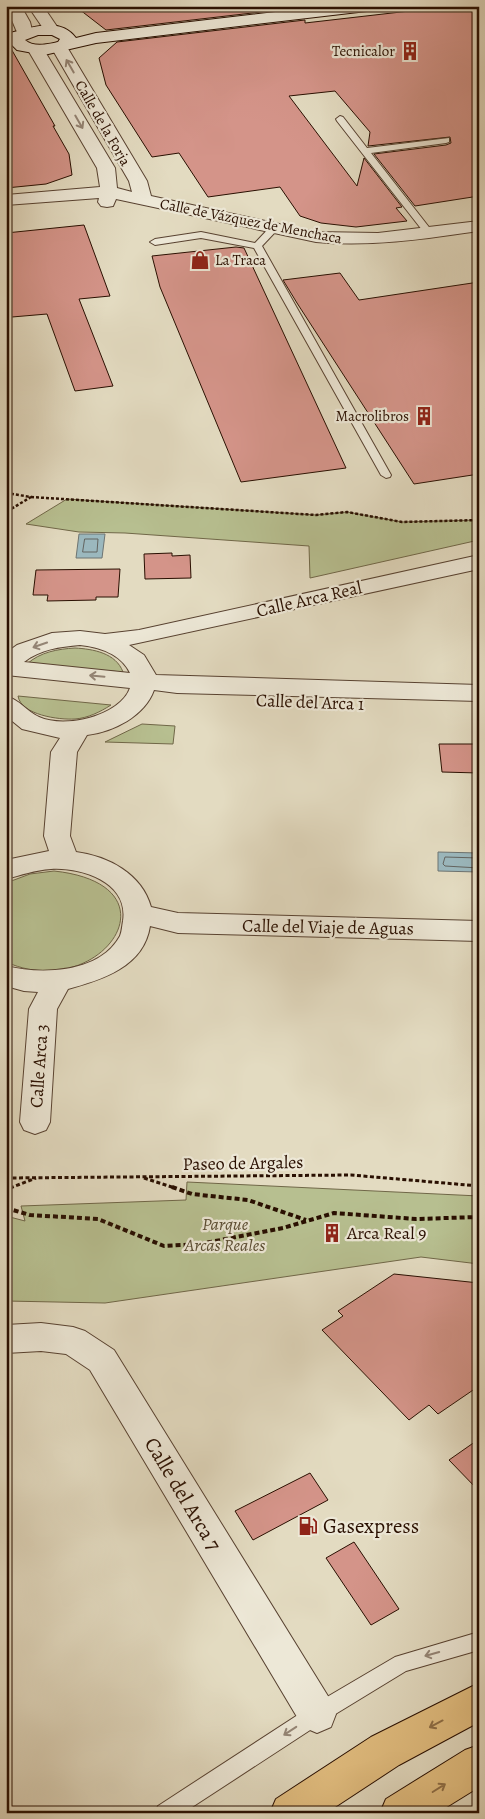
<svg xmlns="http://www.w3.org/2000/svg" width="485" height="1819" viewBox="0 0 485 1819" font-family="Alegreya,serif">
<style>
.green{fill:#b7bf90;stroke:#706748}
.water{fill:#9bb8be;stroke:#6d7472}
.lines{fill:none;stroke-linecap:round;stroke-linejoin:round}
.shore{stroke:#626460;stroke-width:1}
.building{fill:#d49489;stroke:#290f01}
.lane-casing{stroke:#584231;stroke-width:2}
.street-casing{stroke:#584231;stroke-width:2}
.secondary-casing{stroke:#290f01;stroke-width:2}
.primary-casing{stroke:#290f01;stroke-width:2}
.path-far2{stroke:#290f01;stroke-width:2.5;stroke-dasharray:3 2;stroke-linecap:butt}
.path-far1{stroke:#290f01;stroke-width:3;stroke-dasharray:4 2.5;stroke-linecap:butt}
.path{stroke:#290f01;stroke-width:4;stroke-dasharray:5 3;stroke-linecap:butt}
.lane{fill:#ede8d7;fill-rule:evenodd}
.street{fill:#ede8d7;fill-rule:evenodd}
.secondary{fill:#ede8d7;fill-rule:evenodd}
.primary{fill:#e2be80;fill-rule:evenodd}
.oneway{stroke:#958677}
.oneway2{stroke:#8f6f47}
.labels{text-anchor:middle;stroke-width:4.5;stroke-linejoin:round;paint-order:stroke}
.far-poi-label{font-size:15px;fill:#290f01;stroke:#ede8d7;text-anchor:end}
.far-street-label{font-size:15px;fill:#290f01;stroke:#ede8d7}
.street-label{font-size:18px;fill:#290f01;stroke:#ede8d7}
.park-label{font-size:18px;font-style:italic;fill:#5b4d33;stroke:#ede8d7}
.poi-label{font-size:18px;fill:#290f01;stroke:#ede8d7;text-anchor:start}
.near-street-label{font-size:21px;fill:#290f01;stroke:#ede8d7}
.near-poi-label{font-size:21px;fill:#290f01;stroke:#ede8d7;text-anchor:start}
</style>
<rect width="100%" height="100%" fill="#e3dbc1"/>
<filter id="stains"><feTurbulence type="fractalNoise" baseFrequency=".004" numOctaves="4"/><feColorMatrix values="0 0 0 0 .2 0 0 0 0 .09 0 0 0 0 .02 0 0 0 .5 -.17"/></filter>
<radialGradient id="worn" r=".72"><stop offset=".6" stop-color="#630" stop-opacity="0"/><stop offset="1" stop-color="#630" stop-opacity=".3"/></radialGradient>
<!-- green -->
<g class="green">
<path d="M67,499L316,515L347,512L402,522L479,520V540L310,578L309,546L125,533L79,532L26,524Z"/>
<path d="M75,648C93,649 116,653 123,672L27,664C40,652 58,649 75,648Z"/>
<path d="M18,696L111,705C100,712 88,718 75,719C59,720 21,715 18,696Z"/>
<path d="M142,724L175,726L173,744L105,742Z"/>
<path d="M54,871C184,885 100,1004 6,962V883L30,874Z"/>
<path d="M187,1182L479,1196V1264L421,1257L105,1303L6,1301V1216L25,1221L21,1206L186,1200Z"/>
</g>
<!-- water -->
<g class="water">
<path d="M79,534H105L102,558H76Z"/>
<path d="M438,852L479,853V872L438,871Z"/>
</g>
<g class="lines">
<!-- shore -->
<g class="shore">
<path d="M85,539H98L97,552H83Z"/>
<path d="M479,858L445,857L443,864L445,866L479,868"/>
</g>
</g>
<!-- building -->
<g class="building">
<path d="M75,6H304V7L106,30Z"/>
<path d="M453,6H479V196L415,206L374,154L446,145L451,143L450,137L368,146L370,132L335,91L289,96L357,186L364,158L402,207L396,208L407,221L356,227L321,223L300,216L280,187L208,197L179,153L152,157L106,85L99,58L117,42L305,20V23Z"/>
<path d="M9,45L55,126H53L69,154L72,175L46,184L6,188V46Z"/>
<path d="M84,225L110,296L79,299L113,386L75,391L47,314L12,317L6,300V233Z"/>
<path d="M236,247L244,248L346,468L241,482L160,287L152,256Z"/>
<path d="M340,273L359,300L479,282V474L414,484L297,303L283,280Z"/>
<path d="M172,553V556L190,555L191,578L145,579L144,554Z"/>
<path d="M120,569L118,597H96V600L47,601L48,595H33L36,570Z"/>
<path d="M439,744H479V773L442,772Z"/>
<path d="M394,1274L479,1283V1386L438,1414L429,1405L409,1420L322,1330L343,1316L338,1311Z"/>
<path d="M479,1439V1491L449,1460Z"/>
<path d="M310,1473L328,1500L253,1540L235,1511Z"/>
<path d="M354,1542L399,1609L371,1625L326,1558Z"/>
</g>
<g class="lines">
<!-- lane casing -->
<g class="lane-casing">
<g id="lane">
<path d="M340,116L343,117L367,148L449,138V142L446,143L371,153L432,231V235H426L337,121L336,119Z"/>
<path d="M274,225L279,228L262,246L391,475L390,477L386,478L381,475L254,248L201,238L155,245L150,242L155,239L201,232L255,243L271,226Z"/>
<path d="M479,1632V1650L406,1671L324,1721L183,1813H155L158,1806L310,1707L395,1657Z"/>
</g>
</g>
<!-- street casing -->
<g class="street-casing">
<g id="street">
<path d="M6,6H21L30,22L33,34L31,37H19Z"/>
<path d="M28,6H43L60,31L57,34H47Z"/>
<path d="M59,42L65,44L67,47L147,181L151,196L316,232L378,233L479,221V231C424,239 371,247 316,242L116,199L113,206L107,207L101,206L98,202L99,198L6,205V195L100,187L97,168L28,50L30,47H42L44,50L115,168L117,188L132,192L129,181L51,47L53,44Z"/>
<path d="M479,555V569L129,645L144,655L156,675L479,685V701L177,693L154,690C145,716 113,732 87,735L77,752L70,836L76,852C108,856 142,874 151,907L178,913L479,921V941L178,933L150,926C144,967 101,980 68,989L57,1009L50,1122L46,1130L35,1134L24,1130L20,1122L29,1009L38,992L24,991L6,986V966C42,975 100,973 120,936C122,931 122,926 123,921C129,882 81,867 51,869C35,870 21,875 6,879V860L49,851L44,836L51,752L60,738L22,729L6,716V696C20,700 26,711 39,717C65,729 120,716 130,688L6,675V653L17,645L52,633L80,631L105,634L139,630ZM80,645C99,647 121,654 130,673L24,662C41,649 59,647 80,645Z"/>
<path d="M41,1323L73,1327L85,1331L114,1350L331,1701L336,1714L331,1727L317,1733L303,1727L90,1370L66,1354L41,1351L6,1353V1325Z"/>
</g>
</g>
<!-- secondary casing -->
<g class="secondary-casing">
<path id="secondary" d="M326,6H374L372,9L367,11L96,43L44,55L17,50L10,43L6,44V34C28,29 59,15 76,38L96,33ZM38,35H52L60,39L58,42C48,44 34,48 25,40Z"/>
</g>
<!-- primary casing -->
<g class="primary-casing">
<g id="primary">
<path d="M479,1683V1722L399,1765L326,1813H270L276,1799L371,1737Z"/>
<path d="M479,1745V1787L437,1813H380L386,1799L465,1750Z"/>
</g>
</g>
<!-- path-far2 -->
<g class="path-far2">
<path d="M6,493L31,497L6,512"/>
<path d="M31,497L316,515L347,512L402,522L479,520"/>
</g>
<!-- path-far1 -->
<g class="path-far1">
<path d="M6,1178L351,1175L479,1186"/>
<path d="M144,1178L175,1188"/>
<path d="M10,1188L36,1178"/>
</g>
<!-- path -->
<g class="path">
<path d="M172,1187L192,1194L248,1200L306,1220"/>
<path d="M6,1190L13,1187"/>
<path d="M6,1208L30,1215L98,1219L164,1246L200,1244L283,1228L334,1213L416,1219L479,1217"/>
</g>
<!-- lane -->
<use href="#lane" class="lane"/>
<!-- street -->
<use href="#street" class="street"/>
<!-- secondary -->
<use href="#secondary" class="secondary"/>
<!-- primary -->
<use href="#primary" class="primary"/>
</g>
<!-- one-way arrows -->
<defs><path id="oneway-shaft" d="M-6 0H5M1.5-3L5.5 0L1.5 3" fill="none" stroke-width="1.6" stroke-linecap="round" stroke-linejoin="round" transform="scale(1.25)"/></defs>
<g class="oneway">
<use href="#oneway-shaft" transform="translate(70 66) rotate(-120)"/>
<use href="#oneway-shaft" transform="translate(79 122) rotate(60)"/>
<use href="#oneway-shaft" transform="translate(40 645) rotate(161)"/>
<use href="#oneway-shaft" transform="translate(97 676) rotate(-175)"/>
<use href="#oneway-shaft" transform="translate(432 1654) rotate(164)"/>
<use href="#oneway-shaft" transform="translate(290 1731) rotate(147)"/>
</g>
<g class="oneway2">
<use href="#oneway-shaft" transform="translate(436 1724) rotate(152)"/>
<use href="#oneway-shaft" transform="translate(439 1788) rotate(-32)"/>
</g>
<!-- icons -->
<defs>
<g id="building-bare" transform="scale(1.5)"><path d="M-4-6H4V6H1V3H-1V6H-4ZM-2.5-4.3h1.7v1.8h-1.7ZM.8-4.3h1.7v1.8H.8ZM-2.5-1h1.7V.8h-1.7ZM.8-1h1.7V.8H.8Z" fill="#8f2418" stroke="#ede8d7" stroke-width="2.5" paint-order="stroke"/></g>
<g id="shop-bare" transform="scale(1.5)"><path d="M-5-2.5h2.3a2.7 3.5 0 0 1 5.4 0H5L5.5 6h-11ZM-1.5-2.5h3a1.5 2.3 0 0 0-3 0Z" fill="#8f2418" stroke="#ede8d7" stroke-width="2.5" paint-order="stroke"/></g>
<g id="fuel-bare" transform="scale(1.5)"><path d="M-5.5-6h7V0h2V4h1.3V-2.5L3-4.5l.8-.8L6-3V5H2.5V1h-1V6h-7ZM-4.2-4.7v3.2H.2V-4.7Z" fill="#8f2418" stroke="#ede8d7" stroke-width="2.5" paint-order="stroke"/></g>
</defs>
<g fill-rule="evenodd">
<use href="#building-bare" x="410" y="51"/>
<use href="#shop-bare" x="200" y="260"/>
<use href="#building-bare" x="424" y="416"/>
<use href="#building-bare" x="332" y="1233"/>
<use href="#fuel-bare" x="308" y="1526"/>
</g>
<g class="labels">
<!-- far-poi labels -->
<g class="far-poi-label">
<text x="395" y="56">Tecnicalor</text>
<text x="215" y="265" text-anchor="start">La Traca</text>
<text x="409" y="421">Macrolibros</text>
</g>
<!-- far-street labels -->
<g class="far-street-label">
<text transform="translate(103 123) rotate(60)" y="5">Calle de la Forja</text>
<text transform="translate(251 221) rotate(11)" y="5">Calle de Vázquez de Menchaca</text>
</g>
<!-- street labels -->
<g class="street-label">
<text transform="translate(309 599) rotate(-13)" y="6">Calle Arca Real</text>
<text transform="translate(310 702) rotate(2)" y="6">Calle del Arca 1</text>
<text transform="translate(328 927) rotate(1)" y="6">Calle del Viaje de Aguas</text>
<text transform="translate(39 1066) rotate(-86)" y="6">Calle Arca 3</text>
<text transform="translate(243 1163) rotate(-1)" y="6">Paseo de Argales</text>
</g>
<!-- park labels -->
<g class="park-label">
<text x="225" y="1230">Parque<tspan x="225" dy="21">Arcas Reales</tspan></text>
</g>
<!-- poi labels -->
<g class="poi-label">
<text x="347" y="1239">Arca Real 9</text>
</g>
<!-- near-street labels -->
<g class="near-street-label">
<text transform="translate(183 1494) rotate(59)" y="7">Calle del Arca 7</text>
</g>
<!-- near-poi labels -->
<g class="near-poi-label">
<text x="323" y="1533">Gasexpress</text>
</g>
</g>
<!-- margin -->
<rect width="485" height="1819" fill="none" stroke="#e3dbc1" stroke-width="25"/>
<rect x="8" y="8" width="470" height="1804" fill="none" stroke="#290f01" stroke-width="2.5"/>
<rect x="12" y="12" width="460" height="1794" fill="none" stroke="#290f01"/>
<rect width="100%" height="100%" filter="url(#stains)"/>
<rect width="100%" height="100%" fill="url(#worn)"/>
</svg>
